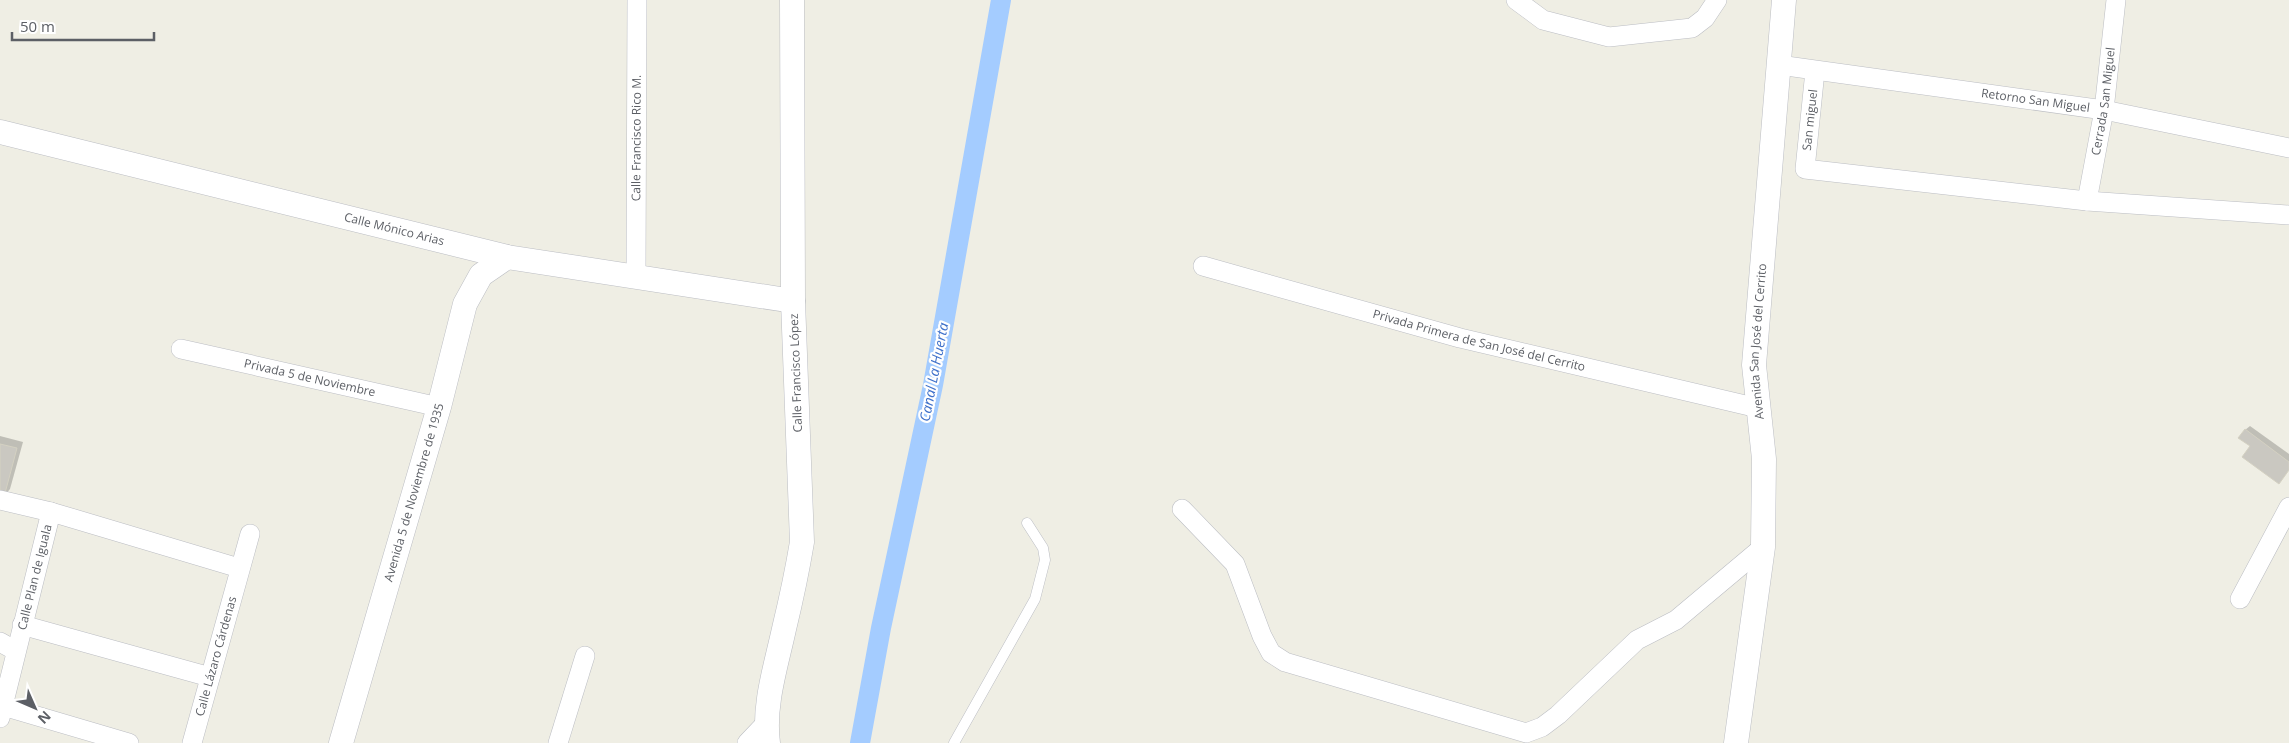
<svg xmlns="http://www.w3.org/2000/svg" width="2289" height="743" viewBox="0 0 2289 743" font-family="'Open Sans',sans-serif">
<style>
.shadow{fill:#0003}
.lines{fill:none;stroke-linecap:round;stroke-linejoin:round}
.canal{stroke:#a4ccff;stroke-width:20}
.building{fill:#cac8c1;stroke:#d4d1c2}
.service-casing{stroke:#bbbdc3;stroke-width:11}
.minor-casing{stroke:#bbbdc3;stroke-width:20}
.tertiary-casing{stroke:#bbbdc3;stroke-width:25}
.service{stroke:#fff;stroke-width:10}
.minor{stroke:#fff;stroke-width:19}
.tertiary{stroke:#fff;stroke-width:24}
.labels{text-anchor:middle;stroke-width:4.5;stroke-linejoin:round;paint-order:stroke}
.street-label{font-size:12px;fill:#5c5f65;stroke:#fff}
.water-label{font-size:14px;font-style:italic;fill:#3f71ca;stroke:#fff}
</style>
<rect width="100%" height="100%" fill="#efeee4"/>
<!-- shadow -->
<g class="shadow">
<path d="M2250,426L2289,454V470L2245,430Z"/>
<path d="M0,436L23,442L10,489L4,496L0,495Z"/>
</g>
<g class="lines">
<!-- canal -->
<path class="canal" d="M860,743L881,628L933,385L1001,0"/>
</g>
<!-- building -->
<g class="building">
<path d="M2245,429L2289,462V470L2279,484L2242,457L2250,446L2238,438Z"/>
<path d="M0,444L17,448L4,497L0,496Z"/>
</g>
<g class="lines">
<!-- service casing -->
<g class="service-casing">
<path id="service" d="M954,743L1035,599L1045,560L1043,548L1027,523"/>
</g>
<!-- minor casing -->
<g class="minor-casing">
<g id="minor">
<path d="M1516,0L1543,20L1609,37L1692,28L1705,18L1717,0"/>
<path id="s1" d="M1779,65L2104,110L2289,148"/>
<path d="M1815,71L1805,169L2087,201L2289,215"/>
<path id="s2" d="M2087,201L2104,110L2116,0"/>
<path id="s3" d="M1203,266L1460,338L1758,408"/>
<path id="s4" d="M636,276L637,0"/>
<path id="s5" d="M181,349L439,407"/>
<path d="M0,500L51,512L239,568"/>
<path d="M1182,509L1235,564L1262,636L1271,653L1285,662L1526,733L1542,727L1558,715L1637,640L1676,620L1763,547"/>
<path d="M2240,599L2289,507"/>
<path d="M22,625L210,677"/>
<path d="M0,642L16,651"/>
<path d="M0,705L129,743"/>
<path id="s6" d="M0,718L51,512"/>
<path id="s7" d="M192,743L250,534"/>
<path d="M558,743L585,656"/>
<path d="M747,743L766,723"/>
</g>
</g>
<!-- tertiary casing -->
<g class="tertiary-casing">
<g id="tertiary">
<path id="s8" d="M0,132L507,257L793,301"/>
<path id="s9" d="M341,743L439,407L465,304L481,275L507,257"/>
<path d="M768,743C763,705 776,666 784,629C791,600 797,572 802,542L793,301L792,0"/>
<path id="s10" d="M1736,743L1763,547L1764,459L1754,365L1784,0"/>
</g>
</g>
<!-- service -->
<use href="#service" class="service"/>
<!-- minor -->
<use href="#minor" class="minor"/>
<!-- tertiary -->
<use href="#tertiary" class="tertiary"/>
</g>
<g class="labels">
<!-- street labels -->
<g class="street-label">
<text dy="4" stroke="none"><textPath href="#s1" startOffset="259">Retorno San Miguel</textPath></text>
<text dy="4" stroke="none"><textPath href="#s2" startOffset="101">Cerrada San Miguel</textPath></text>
<text transform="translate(1810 120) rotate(-84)" y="4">San miguel</text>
<text dy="4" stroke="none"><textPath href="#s4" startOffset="138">Calle Francisco Rico M.</textPath></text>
<text dy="4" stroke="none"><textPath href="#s8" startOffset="406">Calle Mónico Arias</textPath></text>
<text dy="4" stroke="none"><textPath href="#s3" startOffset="286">Privada Primera de San José del Cerrito</textPath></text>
<text dy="4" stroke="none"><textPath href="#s10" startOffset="404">Avenida San José del Cerrito</textPath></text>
<text transform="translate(796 373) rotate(-92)" y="4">Calle Francisco López</text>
<text dy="4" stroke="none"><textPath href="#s5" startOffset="132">Privada 5 de Noviembre</textPath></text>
<text dy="4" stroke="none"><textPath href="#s9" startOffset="261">Avenida 5 de Noviembre de 1935</textPath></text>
<text dy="4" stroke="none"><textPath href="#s6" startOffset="145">Calle Plan de Iguala</textPath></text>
<text dy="4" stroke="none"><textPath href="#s7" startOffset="90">Calle Lázaro Cárdenas</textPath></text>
</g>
<!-- water labels -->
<g class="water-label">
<text transform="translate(934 372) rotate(-79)" y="5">Canal La Huerta</text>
</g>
</g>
<!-- north arrow -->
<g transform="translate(35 708) rotate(135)" stroke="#ffffff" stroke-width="4" paint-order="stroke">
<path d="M0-4L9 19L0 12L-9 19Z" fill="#5c5f65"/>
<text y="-8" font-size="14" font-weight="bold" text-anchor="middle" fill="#5c5f65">N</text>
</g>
<!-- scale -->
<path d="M12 32v8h142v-8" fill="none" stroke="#5c5f65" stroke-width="2.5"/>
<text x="20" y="32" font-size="15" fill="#5c5f65" stroke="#ffffff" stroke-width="4" paint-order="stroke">50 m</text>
</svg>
